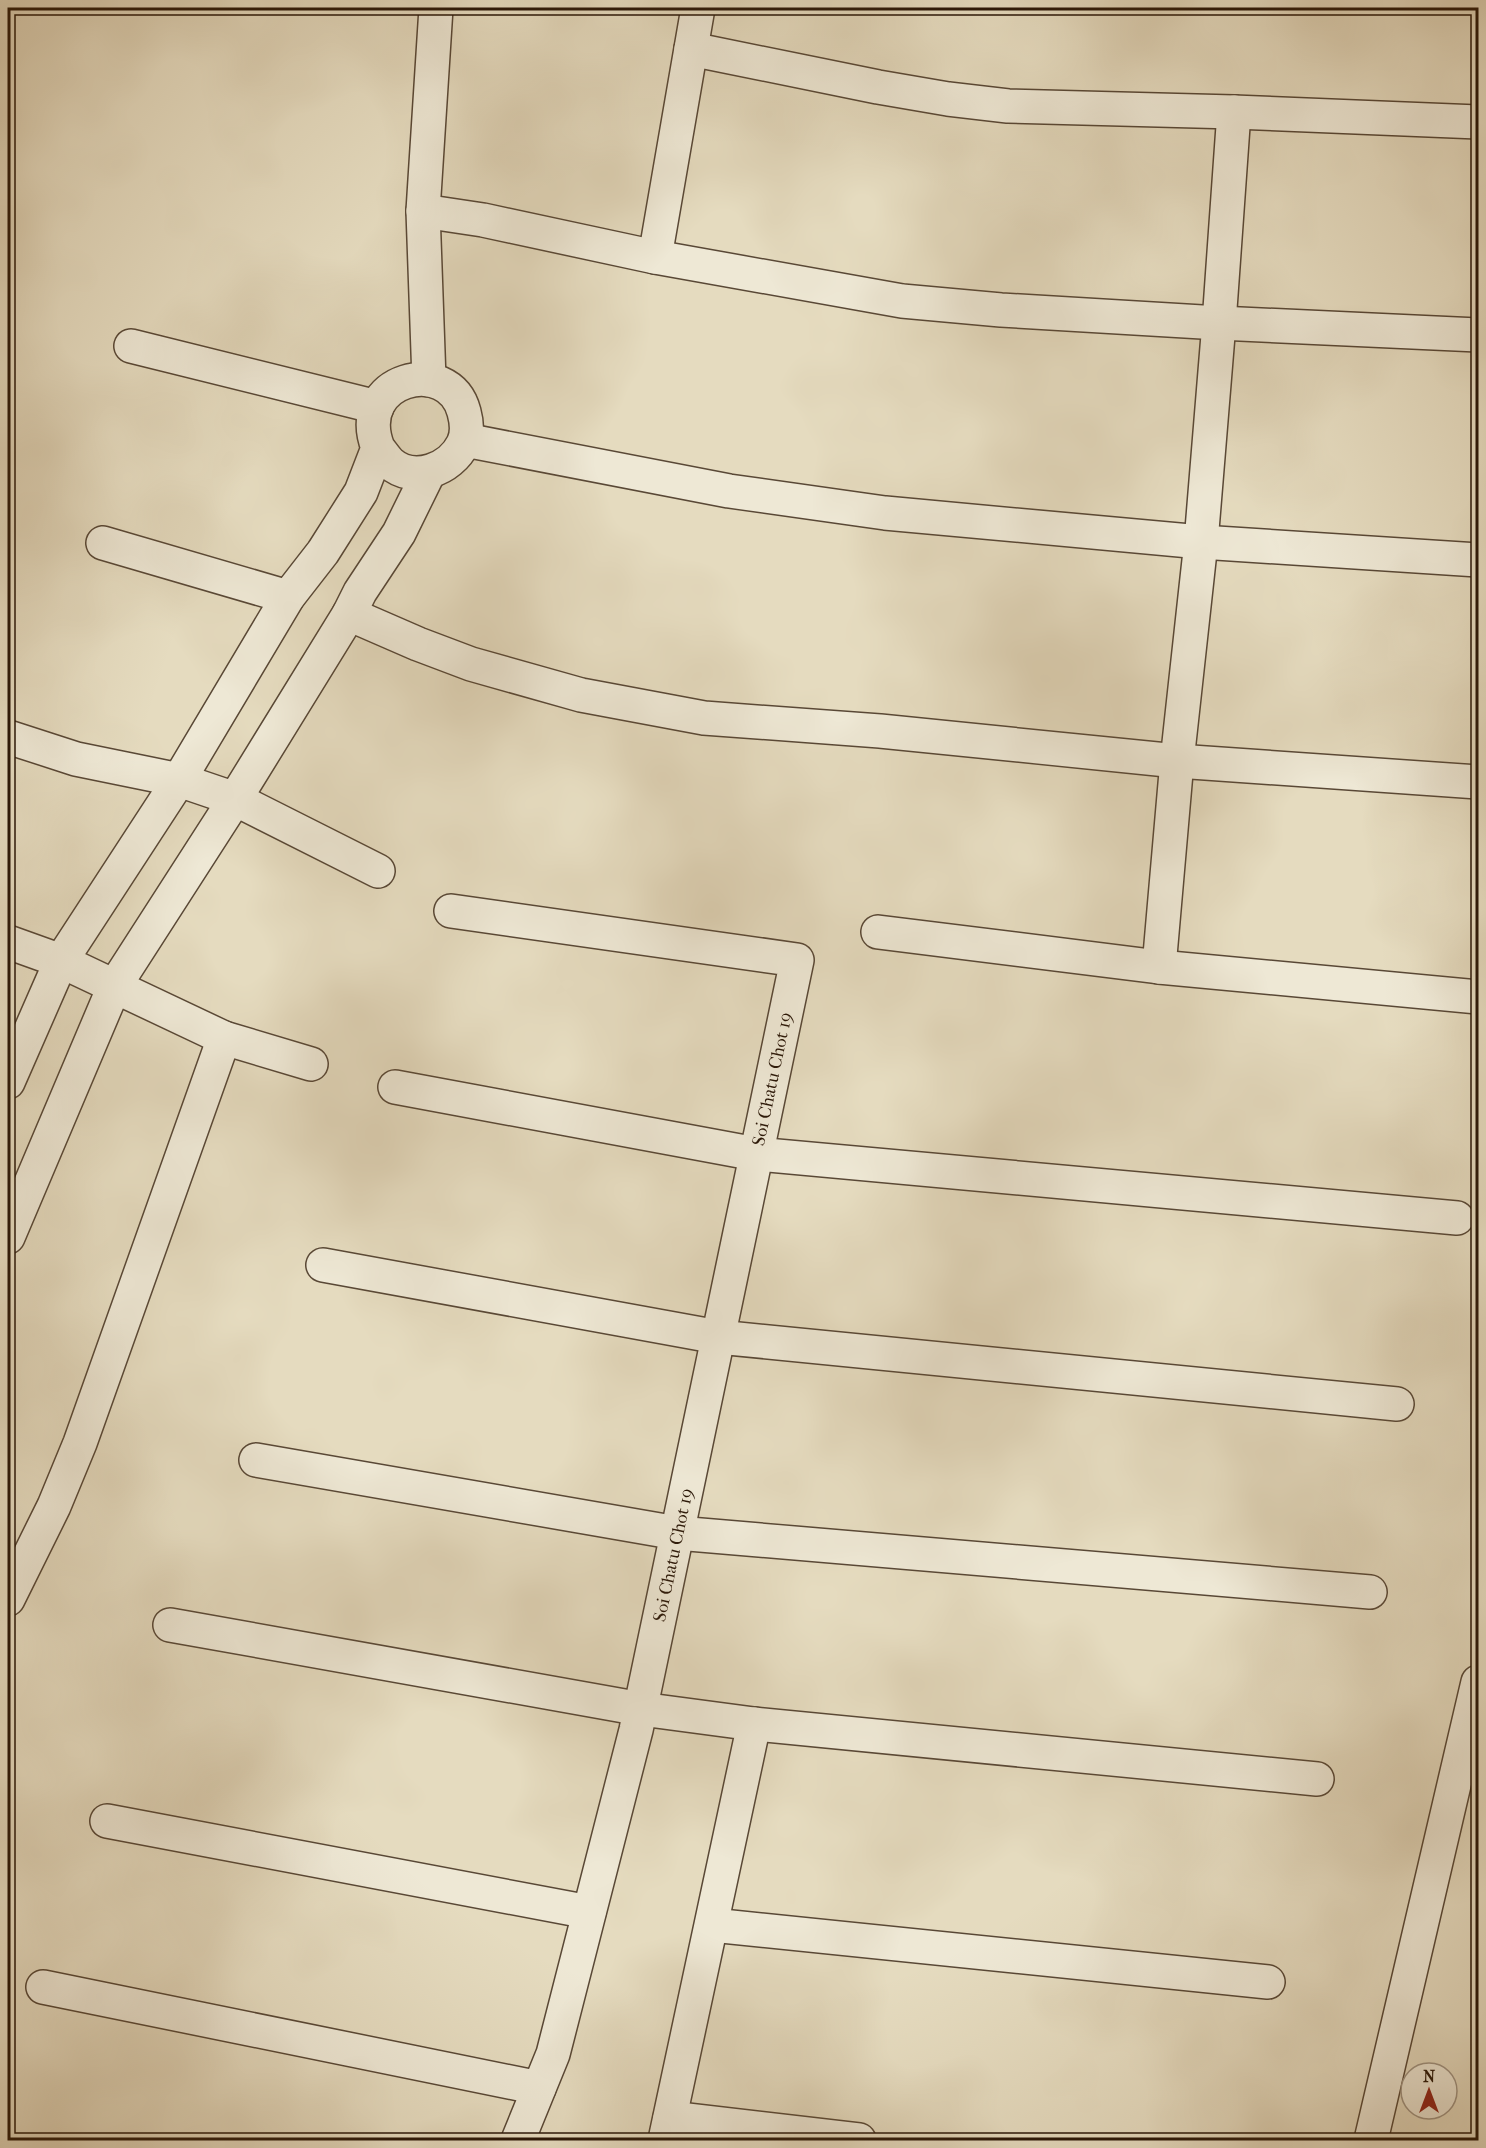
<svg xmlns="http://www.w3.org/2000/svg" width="1486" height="2148" viewBox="0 0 1486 2148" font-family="'IM FELL French Canon',serif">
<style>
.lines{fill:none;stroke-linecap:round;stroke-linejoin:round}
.minor-casing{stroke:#594836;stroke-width:36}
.minor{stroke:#eee8d5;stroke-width:33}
.labels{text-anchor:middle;stroke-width:4.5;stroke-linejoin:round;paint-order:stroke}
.street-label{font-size:18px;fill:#2a1708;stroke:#eee8d5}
</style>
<rect width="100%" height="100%" fill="#e5dbbf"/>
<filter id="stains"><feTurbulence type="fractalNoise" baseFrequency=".00333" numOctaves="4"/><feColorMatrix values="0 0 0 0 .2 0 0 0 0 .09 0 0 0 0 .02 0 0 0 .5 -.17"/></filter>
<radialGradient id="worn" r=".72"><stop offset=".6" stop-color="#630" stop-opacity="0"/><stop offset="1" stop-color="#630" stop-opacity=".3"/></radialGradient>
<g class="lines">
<!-- minor casing -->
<g class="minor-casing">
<g id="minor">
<path d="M691,49L878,87L948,99L1008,106L1234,112L1478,122"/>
<path d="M423,211L483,220L655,257L902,301L1001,310L1219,323L1478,335"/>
<path d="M655,257L698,8"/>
<path d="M131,346L377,407"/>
<path d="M429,380L423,211L436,8"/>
<path d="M465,440L729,491L885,513L1201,542L1478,560"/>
<path d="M103,543L288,597"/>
<path d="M349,614L418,644L471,664L581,695L704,718L880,731L1177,761L1478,782"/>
<path d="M8,737L76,759L179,780L235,799L378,871"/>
<path d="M451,911L797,960L636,1730L553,2054L518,2140"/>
<path d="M878,932L1159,967L1478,997"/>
<path d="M8,942L61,961L224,1038L311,1064"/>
<path d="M1159,967L1177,761L1201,542L1219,323L1234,112"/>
<path d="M8,1082L61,961L179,780L288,597L323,552L361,492L378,448C351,378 449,354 464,412C467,423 468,434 463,444C451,469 414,484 390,463C386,459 382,453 378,448"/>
<path d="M395,1087L756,1154L1457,1218"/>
<path d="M8,1237L114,987L235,799L349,614L360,592L399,533L429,472"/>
<path d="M323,1265L718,1337L1397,1404"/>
<path d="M256,1460L677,1533L1370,1592"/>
<path d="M8,1599L54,1506L80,1443L224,1038"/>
<path d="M170,1625L641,1709L754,1724L665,2140"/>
<path d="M754,1724L1317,1779"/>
<path d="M107,1821L589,1912"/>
<path d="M712,1925L1268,1982"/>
<path d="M43,1987L539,2088"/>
<path d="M670,2118L859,2140"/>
<path d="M1371,2140L1478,1682"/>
</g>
</g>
<!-- minor -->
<use href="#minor" class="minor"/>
</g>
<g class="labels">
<!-- street labels -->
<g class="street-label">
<text transform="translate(772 1079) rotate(-78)" y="6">Soi Chatu Chot 19</text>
<text transform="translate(673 1555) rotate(-78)" y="6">Soi Chatu Chot 19</text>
</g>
</g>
<!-- margin -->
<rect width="1486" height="2148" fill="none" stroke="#e5dbbf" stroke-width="30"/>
<rect x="9" y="9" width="1468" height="2130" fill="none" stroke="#2a1708" stroke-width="3"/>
<rect x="15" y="15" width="1456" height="2118" fill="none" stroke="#2a1708" stroke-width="1.5"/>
<!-- north arrow -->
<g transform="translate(1429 2091)"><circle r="28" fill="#eee8d5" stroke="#a09483" stroke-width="1.5"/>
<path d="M0-4.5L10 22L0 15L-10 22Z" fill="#8f2418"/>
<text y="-9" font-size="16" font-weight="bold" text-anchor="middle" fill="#2a1708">N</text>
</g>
<rect width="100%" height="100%" filter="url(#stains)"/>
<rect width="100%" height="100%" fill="url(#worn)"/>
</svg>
